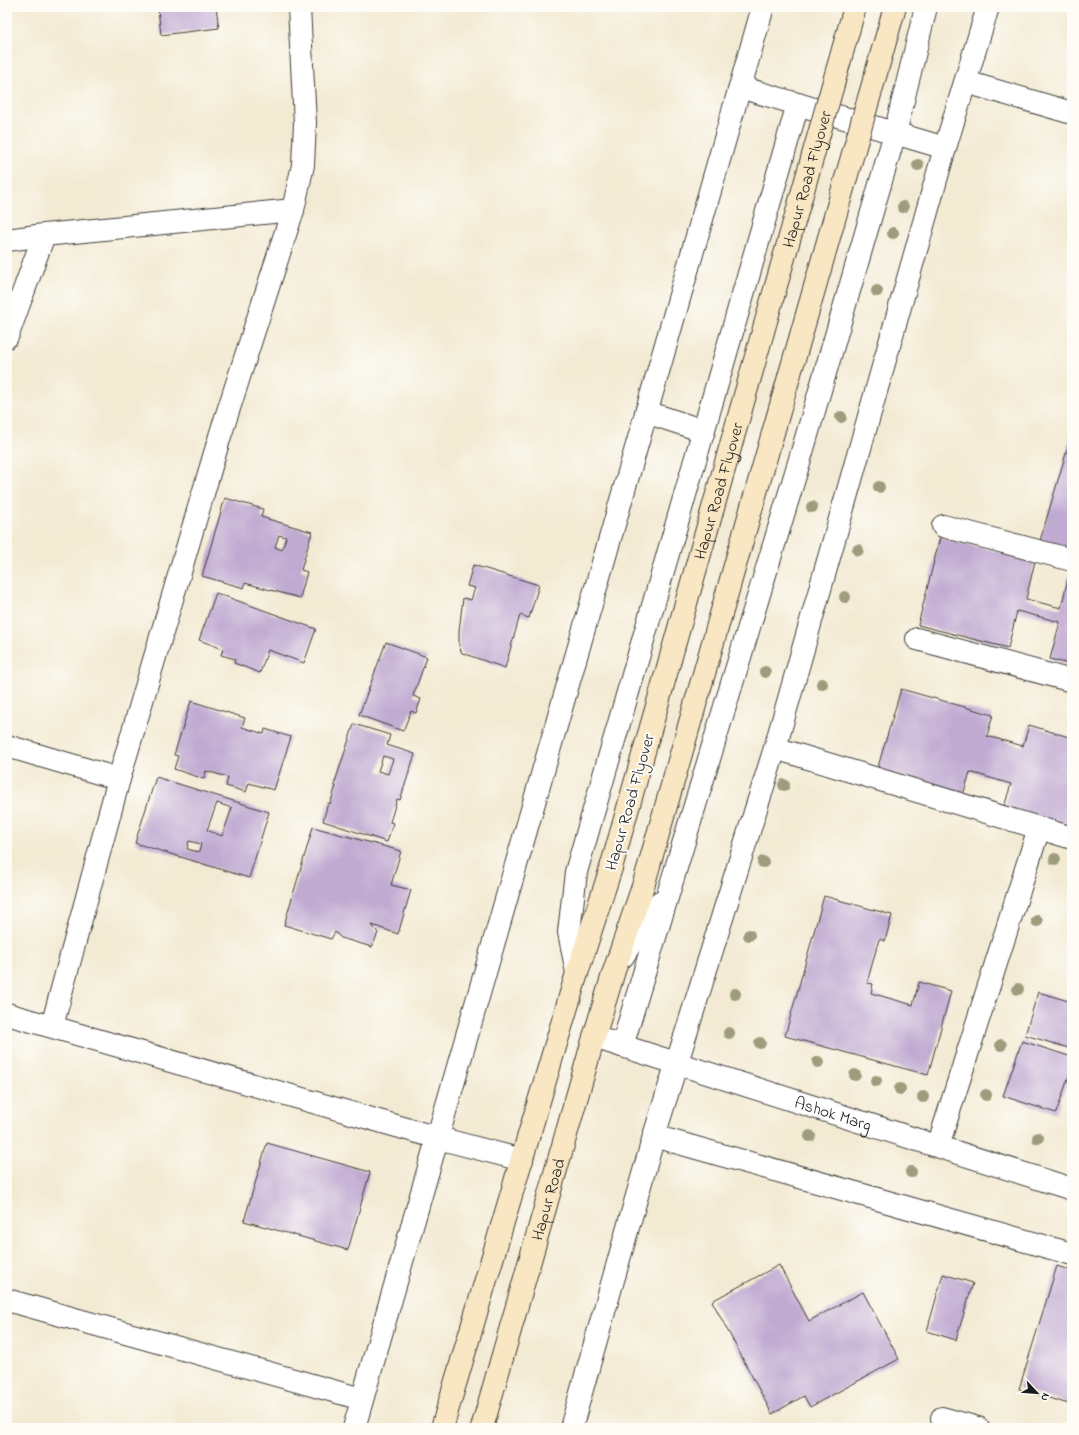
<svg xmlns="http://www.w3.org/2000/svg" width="1079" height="1435" viewBox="0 0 1079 1435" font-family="'Indie Flower',sans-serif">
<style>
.building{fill:#c1aad2;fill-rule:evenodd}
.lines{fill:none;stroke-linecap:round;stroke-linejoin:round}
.minor-casing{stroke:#3c3b37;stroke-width:24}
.tertiary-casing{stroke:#3c3b37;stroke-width:24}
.secondary-casing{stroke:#3c3b37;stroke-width:24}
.minor{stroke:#fff;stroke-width:22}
.tertiary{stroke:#fff;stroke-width:22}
.secondary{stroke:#f9e7c3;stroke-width:22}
.secondary-bridge-casing{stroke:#3c3b37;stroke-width:24;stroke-linecap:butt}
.secondary-bridge{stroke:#f9e7c3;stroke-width:22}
.tree{fill:#9d9c7d}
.labels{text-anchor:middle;stroke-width:4;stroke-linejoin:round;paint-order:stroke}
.street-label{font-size:17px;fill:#1c1c1c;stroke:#fdfcf7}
</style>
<rect width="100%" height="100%" fill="#fdfcf7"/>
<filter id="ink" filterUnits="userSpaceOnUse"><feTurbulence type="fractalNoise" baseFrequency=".025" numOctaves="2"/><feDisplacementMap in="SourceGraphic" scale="8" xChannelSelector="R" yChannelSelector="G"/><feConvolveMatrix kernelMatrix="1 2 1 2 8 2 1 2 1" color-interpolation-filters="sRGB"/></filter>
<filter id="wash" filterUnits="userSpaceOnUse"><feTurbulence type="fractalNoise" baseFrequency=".012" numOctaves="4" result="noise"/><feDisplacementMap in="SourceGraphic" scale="16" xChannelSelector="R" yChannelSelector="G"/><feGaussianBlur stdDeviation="0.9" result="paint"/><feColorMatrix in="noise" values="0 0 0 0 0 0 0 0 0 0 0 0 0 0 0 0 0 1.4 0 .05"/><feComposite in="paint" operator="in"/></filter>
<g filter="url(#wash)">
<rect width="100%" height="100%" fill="#f3ead3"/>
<g id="blocks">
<!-- building -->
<g class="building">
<path d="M154,7H216L219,28L161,35L158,9H155Z"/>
<path d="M1072,433V550L1040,541Z"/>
<path d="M225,498L263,509L261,517L312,532L301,570L307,572L300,598L245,583L244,588L202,576ZM279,535L286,537L282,550L275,547Z"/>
<path d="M940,537L1035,561L1026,599L1061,608L1070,570L1072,571V665L1050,659L1060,622L1017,611L1008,648L918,625Z"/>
<path d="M473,565L539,585L529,618L520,615L505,668L462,653L459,646V631L463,598L471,600L475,588L467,586Z"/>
<path d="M216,593L316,629L304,663L268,650L260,673L234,663L235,659L221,655L223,649L199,640Z"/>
<path d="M386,642L427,657L413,696L421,699L416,713L411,711L403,731L359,715Z"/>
<path d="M901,689L993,715L987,736L1023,746L1029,725L1072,738V826L1004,807L1011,784L970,772L963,795L877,770Z"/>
<path d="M191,701L245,718L242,727L264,734L265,729L291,737L274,790L249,783L246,792L226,786L228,777L206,771L204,779L174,769L178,756L174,755Z"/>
<path d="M354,724L390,735L387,745L415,754L400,800L397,799L390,822L393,823L387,842L323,821L328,803L330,804L336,786L334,785ZM383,756L393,759L388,774L378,771Z"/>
<path d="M156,777L269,812L249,878L135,843ZM217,803L232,808L222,836L207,830ZM189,841L201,844L199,852L187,849Z"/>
<path d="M313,827L401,851L391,885L411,890L398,934L372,925L378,933L372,947L341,938L335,932L331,939L284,925Z"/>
<path d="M824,896L892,915L885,941L879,939L867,983L873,984L871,993L913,1005L919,982L951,991L928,1075L785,1036Z"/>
<path d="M1038,992L1072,1002V1049L1025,1035Z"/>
<path d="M1022,1041L1072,1057V1067L1056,1113L1003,1096Z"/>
<path d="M267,1143L370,1172L348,1250L244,1221Z"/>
<path d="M779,1265L809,1321L863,1292L899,1359L810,1407L804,1396L772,1414L712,1301Z"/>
<path d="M1057,1266L1072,1271V1405L1019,1389Z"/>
<path d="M943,1274L973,1283L956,1340L927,1331Z"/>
</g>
</g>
</g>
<g filter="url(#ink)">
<use href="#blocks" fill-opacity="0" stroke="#3c3b37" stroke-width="1"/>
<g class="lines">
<!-- minor casing -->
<g class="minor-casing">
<g id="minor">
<path d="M966,82L1072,113"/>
<path d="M740,87L945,148"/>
<path d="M7,240L44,235L293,210"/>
<path d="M7,337L44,235"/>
<path d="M646,412L704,431"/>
<path d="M943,526L1072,560"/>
<path d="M917,639L1072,681"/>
<path d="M7,746L119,779"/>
<path d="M775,748L1072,838"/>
<path d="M623,956L651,912L660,902"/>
<path d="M577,973L569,932L576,872L798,104"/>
<path d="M7,1014L438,1138L522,1160"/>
<path d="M52,1026L119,779L220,436L293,210L303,165L305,123L299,7"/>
<path d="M622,1046L800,459L895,133L926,7"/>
<path d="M654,1136L1072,1254"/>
<path d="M938,1146L1039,828"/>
<path d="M7,1300L362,1399"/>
<path d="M942,1418L978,1428"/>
<path d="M354,1428L763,7"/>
<path d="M571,1428L654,1136L775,748L945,148L988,7"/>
</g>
</g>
<!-- tertiary casing -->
<g class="tertiary-casing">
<g id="tertiary">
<path id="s1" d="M594,1037L1072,1189"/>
</g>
</g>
<!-- secondary casing -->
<g class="secondary-casing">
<g id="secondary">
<path d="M442,1428L577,973L611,868"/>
<path id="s2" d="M482,1428L594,1037L614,971L644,883"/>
</g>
</g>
<!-- minor -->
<use href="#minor" class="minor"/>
<!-- tertiary -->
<use href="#tertiary" class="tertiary"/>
<!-- secondary -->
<use href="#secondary" class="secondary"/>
<!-- secondary-bridge casing -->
<g class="secondary-bridge-casing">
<g id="secondary-bridge">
<path id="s3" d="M611,868L855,7"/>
<path d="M644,883L895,7"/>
</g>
</g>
<!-- secondary-bridge -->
<use href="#secondary-bridge" class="secondary-bridge"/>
</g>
<!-- trees -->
<g class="tree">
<circle cx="918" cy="165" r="6"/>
<circle cx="903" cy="207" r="6"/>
<circle cx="893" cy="233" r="6"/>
<circle cx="877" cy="291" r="6"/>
<circle cx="841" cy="417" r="6"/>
<circle cx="879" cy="487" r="6"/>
<circle cx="812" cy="507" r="6"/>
<circle cx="858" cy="550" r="6"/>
<circle cx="845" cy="597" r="6"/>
<circle cx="765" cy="672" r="6"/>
<circle cx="822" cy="684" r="6"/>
<circle cx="784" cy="785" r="6"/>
<circle cx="1055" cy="859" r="6"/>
<circle cx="763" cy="862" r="6"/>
<circle cx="1037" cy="921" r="6"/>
<circle cx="749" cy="935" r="6"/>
<circle cx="1018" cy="989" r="6"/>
<circle cx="735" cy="994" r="6"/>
<circle cx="729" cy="1033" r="6"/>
<circle cx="760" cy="1043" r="6"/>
<circle cx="1001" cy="1045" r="6"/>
<circle cx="818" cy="1062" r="6"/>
<circle cx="855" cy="1075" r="6"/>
<circle cx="876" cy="1081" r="6"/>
<circle cx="900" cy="1089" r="6"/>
<circle cx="986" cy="1095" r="6"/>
<circle cx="923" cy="1097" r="6"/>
<circle cx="810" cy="1136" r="6"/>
<circle cx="1038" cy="1138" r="6"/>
<circle cx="911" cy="1172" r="6"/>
</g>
</g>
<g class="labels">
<!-- street labels -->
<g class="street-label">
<text dy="6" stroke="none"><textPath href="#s3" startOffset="716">Hapur Road Flyover</textPath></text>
<text dy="6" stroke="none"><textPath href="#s3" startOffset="392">Hapur Road Flyover</textPath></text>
<text transform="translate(629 802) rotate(-74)" y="6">Hapur Road Flyover</text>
<text dy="6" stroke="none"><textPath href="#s1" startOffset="251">Ashok Marg</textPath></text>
<text dy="6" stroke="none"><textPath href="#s2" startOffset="238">Hapur Road</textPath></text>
</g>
</g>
<!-- margin -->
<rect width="1079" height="1435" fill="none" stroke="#fdfcf7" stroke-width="24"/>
<!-- north arrow -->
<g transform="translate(1037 1393) rotate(116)" stroke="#fdfcf7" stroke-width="3" paint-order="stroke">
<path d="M0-3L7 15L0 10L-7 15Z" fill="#1c1c1c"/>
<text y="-6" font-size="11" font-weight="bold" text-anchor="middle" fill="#1c1c1c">N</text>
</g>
</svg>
